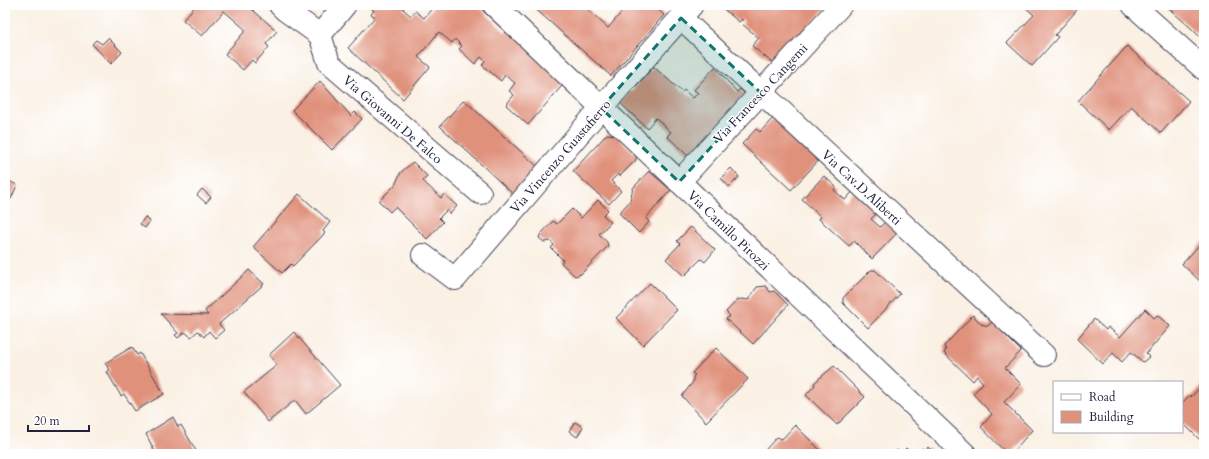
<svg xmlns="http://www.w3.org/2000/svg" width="1209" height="459" viewBox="0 0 1209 459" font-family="Cardo,serif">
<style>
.building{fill:#e0917c}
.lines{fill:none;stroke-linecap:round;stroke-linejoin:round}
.minor-casing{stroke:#424154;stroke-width:24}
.minor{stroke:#fff;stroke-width:22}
.marked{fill:#0f766e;fill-opacity:0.2;stroke:#0f766e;stroke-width:3;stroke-dasharray:8 5;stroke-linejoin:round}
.labels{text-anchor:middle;stroke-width:3;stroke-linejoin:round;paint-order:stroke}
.street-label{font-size:13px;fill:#22223b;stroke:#fff}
</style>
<rect width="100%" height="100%" fill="#fff"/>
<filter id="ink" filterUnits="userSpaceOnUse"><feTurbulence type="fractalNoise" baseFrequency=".025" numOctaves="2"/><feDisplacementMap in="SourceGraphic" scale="8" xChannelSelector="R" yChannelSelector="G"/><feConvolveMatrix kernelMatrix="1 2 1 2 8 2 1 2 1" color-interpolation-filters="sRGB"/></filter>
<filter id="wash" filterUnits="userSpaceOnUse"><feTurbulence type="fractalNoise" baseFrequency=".012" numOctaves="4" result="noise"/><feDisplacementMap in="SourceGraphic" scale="16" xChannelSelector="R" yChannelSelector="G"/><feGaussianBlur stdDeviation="0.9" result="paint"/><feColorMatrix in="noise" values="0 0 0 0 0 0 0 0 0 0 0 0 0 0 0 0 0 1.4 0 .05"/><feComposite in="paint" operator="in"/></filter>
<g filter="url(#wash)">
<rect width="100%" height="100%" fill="#faf0e3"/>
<g id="blocks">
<!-- building -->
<g class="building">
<path d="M196,5H247L277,31L266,44L269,47L255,63L252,60L243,70L225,54L246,30L224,11L202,36L183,20Z"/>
<path d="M372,5H406L403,9L411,16L415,11L424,18L435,5H477L506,33L509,29L567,80L528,125L506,105L514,95L509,91L515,83L505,75L501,81L482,65L485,61L481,57L475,64L459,49L462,46L455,39L452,43L439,32L418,57L430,67L403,99L348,48L375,17L371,14L374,11L370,7Z"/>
<path d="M531,5H583L608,28L628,5H653L664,15L611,76Z"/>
<path d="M719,5H828L775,65L752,46L759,38L742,24L744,22L742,19L739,22Z"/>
<path d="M1023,5H1071L1077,10L1055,35L1058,37L1032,66L1007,43L1034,15Z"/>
<path d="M1165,5H1204V41L1192,29Z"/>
<path d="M108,38L122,52L111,64L92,44L96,40L102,44Z"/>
<path d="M1127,46L1189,101L1161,133L1131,106L1109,130L1078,101Z"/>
<path d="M654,67L682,92L684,90L693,98L698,93L694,90L715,67L737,92L740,89L747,96L692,155L690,153L688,156L667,136L671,132L656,118L647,128L620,103Z"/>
<path d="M320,81L351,116L355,112L362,119L332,150L292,110Z"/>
<path d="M464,100L538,167L514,195L440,126Z"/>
<path d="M775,116L821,158L791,190L742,144L756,129L760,132Z"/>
<path d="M607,134L615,135L636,154V160L620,176L618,174L611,181L621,191L609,204L573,171Z"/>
<path d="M413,162L427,176L423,181L441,198L444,194L457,206L450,214L447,210L439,218L443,222L427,239L395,207L390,212L379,201L395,185L401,172Z"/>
<path d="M731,168L739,177L729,187L721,178Z"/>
<path d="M649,171L671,190L646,218L649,222L639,233L619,213L630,201L633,188Z"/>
<path d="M824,176L836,187L834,190L845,200L856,188L880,210L871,219L880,227L885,222L897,233L872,259L854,241L849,246L819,219L821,217L802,199Z"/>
<path d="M9,181L17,185L11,199L5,197Z"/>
<path d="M202,189L211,197L206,203L197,195Z"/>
<path d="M299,194L330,222L323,231L325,233L293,266L291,264L282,273L253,247Z"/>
<path d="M598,200L608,210L603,215L611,222L599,234L607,242L608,246L581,274L575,276L561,263L563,260L551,248L554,245L550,241L544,242L539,238L540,235L553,221L557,224L572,209L581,218Z"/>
<path d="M145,217L150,221L145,228L140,224Z"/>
<path d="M691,227L715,250L705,262L701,259L684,276L666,259L680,244L677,241Z"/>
<path d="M1204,240V285L1182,264Z"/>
<path d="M249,270L264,284L219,324L224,330L215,338L209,331L204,337L198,331L191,337L185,332L178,338L175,335L178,333L161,314L208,315L205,311Z"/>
<path d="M871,270H875L900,294L868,328L843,303V298Z"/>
<path d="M650,283L677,310L643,345L616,318Z"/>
<path d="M766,286L770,292L774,291L788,305L753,344L726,319L730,316L726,312L737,300L741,299L748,300L757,287Z"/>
<path d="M1145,309L1154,318L1157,315L1170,326L1146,354L1149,357L1143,362L1131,352L1122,362L1113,353L1103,364L1077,339L1094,319L1106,330L1108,327L1120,337Z"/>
<path d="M973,315L981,324L988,326L992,322L1021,351L1005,368L1021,384L1004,402L1032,430L1011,454H1007L981,427L992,414L973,394L983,383L977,376L973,381L944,353L946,350L944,346Z"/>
<path d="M294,332L340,385L306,414L295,400L268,422L244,392L277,365L269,355Z"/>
<path d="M132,347L137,355L140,353L164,394L135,411L124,394L121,396L107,372L110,370L105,363Z"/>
<path d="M716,348L748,379L706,422L682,396L693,382V377L695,375L692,373Z"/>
<path d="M834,366L865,397L837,425L806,395L815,385L814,383Z"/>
<path d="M1204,383V434L1199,439L1182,422V403L1190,395L1191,397Z"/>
<path d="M173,417L178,427L181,425L198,454H156L146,434Z"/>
<path d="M575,422L583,427L577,437L569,431Z"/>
<path d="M795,425L824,454L767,453L766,449L777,437L782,439Z"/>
<path d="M928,447L935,454H916L922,448L925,451Z"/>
<path d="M906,448L912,454H893L897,450L902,454Z"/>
</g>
</g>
</g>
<g filter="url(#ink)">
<use href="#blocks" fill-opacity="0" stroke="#424154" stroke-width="1"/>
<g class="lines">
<!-- minor casing -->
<g class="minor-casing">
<g id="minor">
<path d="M280,5L285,10L320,35L329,63L480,193"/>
<path d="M494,5L965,454"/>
<path d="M1133,5L1204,69"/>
<path d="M681,18L1044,355"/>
<path d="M320,35L345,5"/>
<path d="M679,182L841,5"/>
<path d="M423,255L455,279L601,108L692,5"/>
</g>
</g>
<!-- minor -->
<use href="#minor" class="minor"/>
</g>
</g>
<!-- marked area -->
<path class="marked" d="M681,18L761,93L679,182L601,108Z"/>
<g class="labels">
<!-- street labels -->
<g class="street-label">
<text transform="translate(760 93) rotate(-47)" y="5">Via Francesco Cangemi</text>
<text transform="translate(393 119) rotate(41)" y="5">Via Giovanni De Falco</text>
<text transform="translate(560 156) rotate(-49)" y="5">Via Vincenzo Guastafierro</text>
<text transform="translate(862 187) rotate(43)" y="5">Via Cav.D.Aliberti</text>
<text transform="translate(729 230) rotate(44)" y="5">Via Camillo Pirozzi</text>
</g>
</g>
<!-- margin -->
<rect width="1209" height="459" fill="none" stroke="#fff" stroke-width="20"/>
<!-- legend -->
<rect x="1053" y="381" width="130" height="52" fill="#ffffff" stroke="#a7a7b1"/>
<rect x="1061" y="394" width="20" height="6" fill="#ffffff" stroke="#a7a7b1"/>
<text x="1089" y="401" font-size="12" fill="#22223b">Road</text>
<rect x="1061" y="411" width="20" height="12" fill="#e0917c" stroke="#a7a7b1"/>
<text x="1089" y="421" font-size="12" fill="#22223b">Building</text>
<!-- scale -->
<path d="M28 425v6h61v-6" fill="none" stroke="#22223b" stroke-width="2"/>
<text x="34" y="425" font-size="12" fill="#22223b" stroke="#ffffff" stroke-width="3" paint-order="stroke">20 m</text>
</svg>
